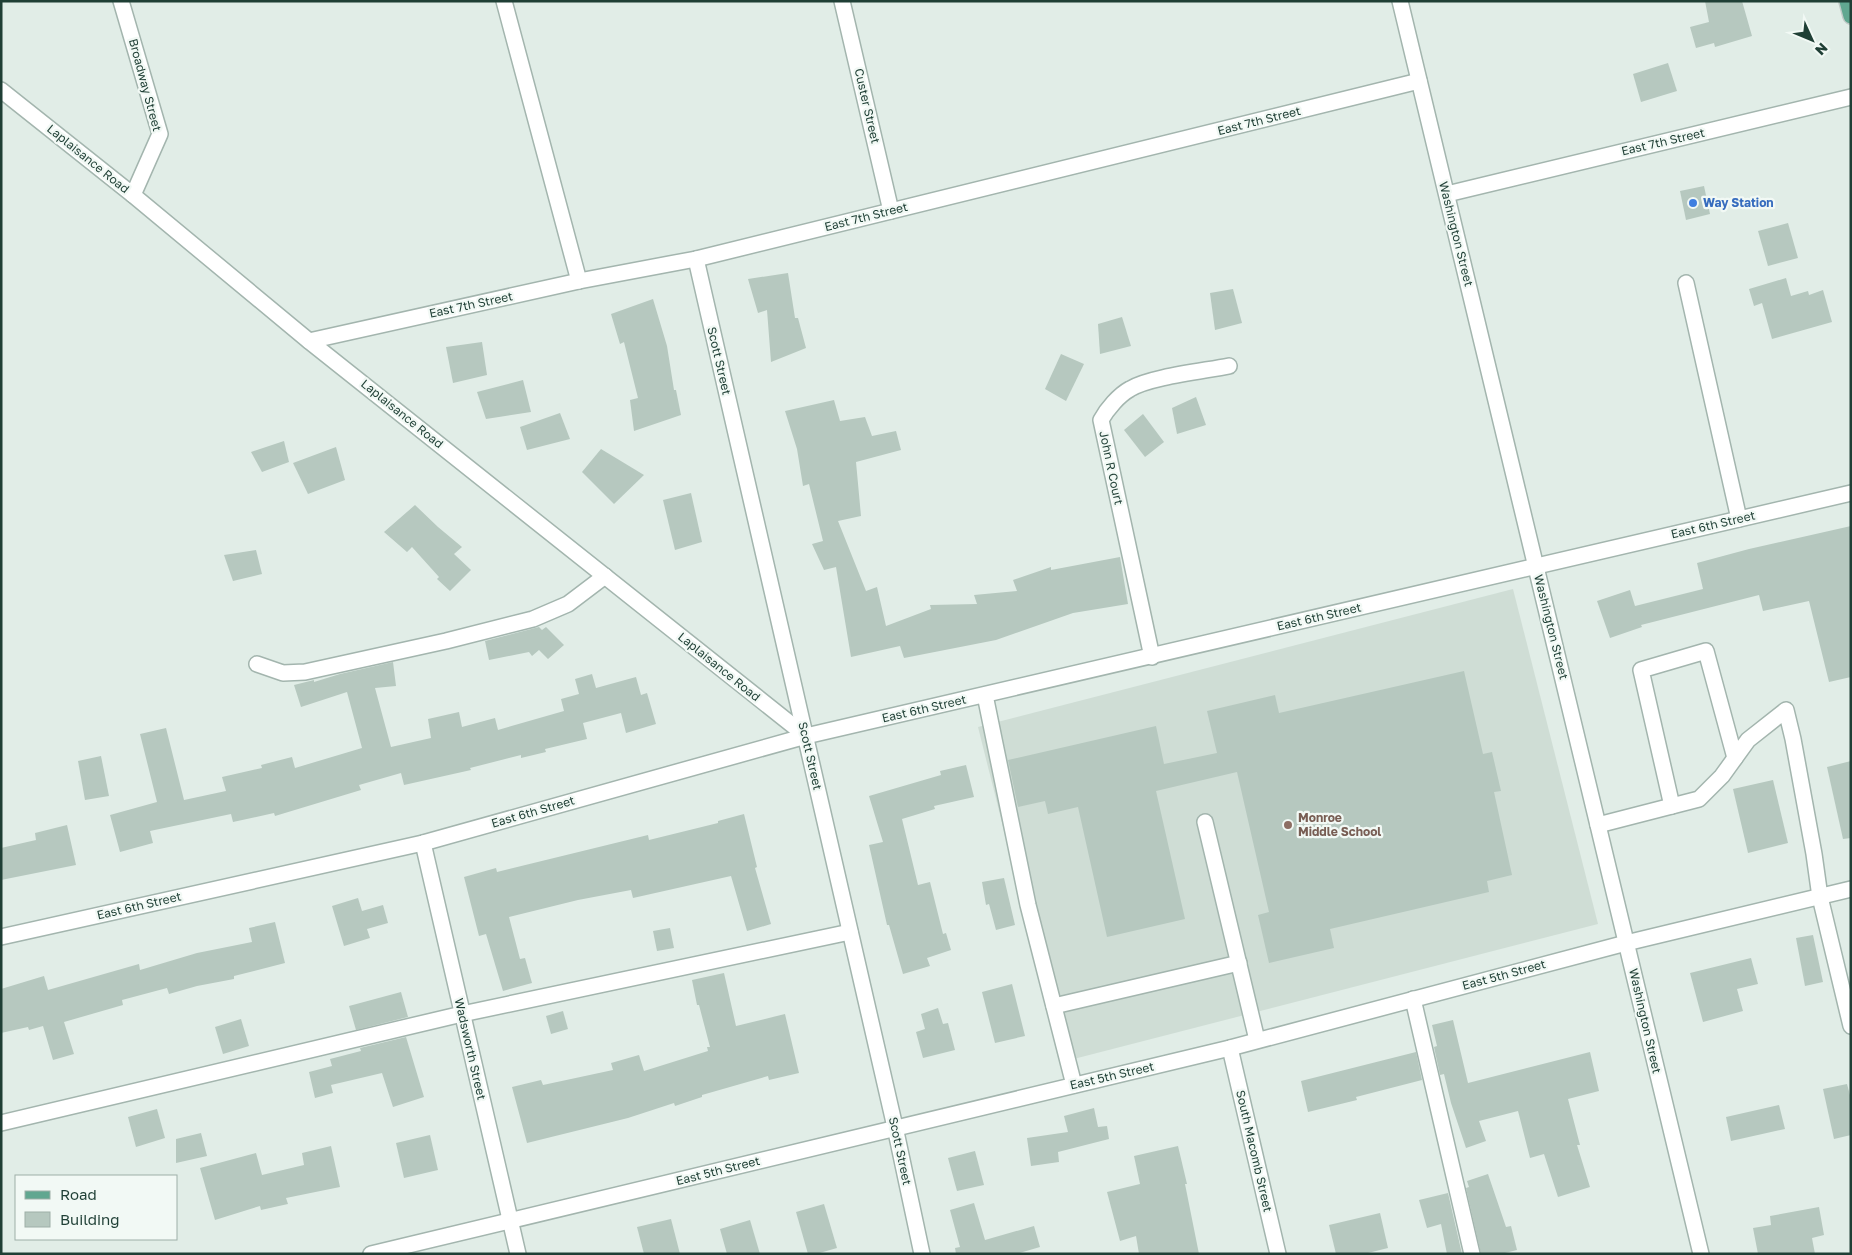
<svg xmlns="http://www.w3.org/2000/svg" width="1852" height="1255" viewBox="0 0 1852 1255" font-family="'Golos Text',sans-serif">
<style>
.built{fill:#cfddd5}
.building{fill:#b6c8bf}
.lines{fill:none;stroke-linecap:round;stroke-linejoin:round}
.minor-casing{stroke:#a3b5ae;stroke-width:18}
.major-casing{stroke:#c0c9c6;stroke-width:18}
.minor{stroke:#fff;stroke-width:15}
.major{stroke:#61a790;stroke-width:15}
.shop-dot{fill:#3f7fe0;stroke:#f2f9f5;stroke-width:2}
.education-dot{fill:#8d6e63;stroke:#f2f9f5;stroke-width:2}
.labels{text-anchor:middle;stroke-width:4.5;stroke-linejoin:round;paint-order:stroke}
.street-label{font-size:12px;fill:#1f3f35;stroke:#f2f9f5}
.shop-label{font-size:12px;font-weight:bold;fill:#366cbe;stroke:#f2f9f5;text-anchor:start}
.education-label{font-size:12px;font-weight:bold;fill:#785e54;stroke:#f2f9f5;text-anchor:start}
</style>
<rect width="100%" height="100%" fill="#e1ede7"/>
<!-- built -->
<path class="built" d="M1513,589L1598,924L1062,1062L978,727Z"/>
<!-- building -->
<g class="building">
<path d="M1705,1H1742L1752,36L1715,47L1714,43L1696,48L1690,27L1709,22Z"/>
<path d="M1668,63L1677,91L1641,102L1633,74Z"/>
<path d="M1704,186L1710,214L1686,220L1680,191Z"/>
<path d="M1788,223L1798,258L1768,266L1758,231Z"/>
<path d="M788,273L795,318H798L806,348L771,362L767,310L758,313L748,279Z"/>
<path d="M1786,278L1791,296L1808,291L1809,295L1823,290L1832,322L1772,339L1762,303L1754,306L1749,289Z"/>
<path d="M1233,289L1242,323L1215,330L1210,293Z"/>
<path d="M653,299L667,346L674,390H676L681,415L634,431L630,400L638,398L624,342L620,344L611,314Z"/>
<path d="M1122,317L1131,346L1100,354L1098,324Z"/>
<path d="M482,342L487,375L453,383L446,347Z"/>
<path d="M1061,354L1084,364L1066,401L1045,389Z"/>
<path d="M523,380L531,412L486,419L477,392Z"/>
<path d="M1196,397L1206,425L1177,434L1172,408Z"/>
<path d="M834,400L840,421L865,417L872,436L896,431L901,450L856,462L861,516L838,521L866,591L877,587L886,626L931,609L930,605L977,604L974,595L1017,591L1013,580L1051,567V570L1120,557L1128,604L1073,613L996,640L904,658L900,646L851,657L836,567L824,570L812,544L823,541L809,484L803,486L797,449L785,411Z"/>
<path d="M560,413L570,439L527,450L520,427Z"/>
<path d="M1143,414L1164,442L1145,457L1124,430Z"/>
<path d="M284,441L289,462L262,472L251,452Z"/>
<path d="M336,447L345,480L308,494L293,463Z"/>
<path d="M601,449L644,475L614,504L582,472Z"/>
<path d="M691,493L702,542L675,550L663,500Z"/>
<path d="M415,505L438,527L462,547L454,554L471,570L450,591L437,579L439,577L412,547L407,552L384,532Z"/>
<path d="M1851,526V677L1829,682L1809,601L1763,611L1759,595L1641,625L1642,627L1610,638L1597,601L1630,590L1635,606L1703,589L1697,563L1749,549Z"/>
<path d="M256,550L262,574L233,581L224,555Z"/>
<path d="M539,627L542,630L546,627L564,645L548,659L539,650L532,656L529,652L489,660L485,641Z"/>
<path d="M393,662L396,686L375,688L391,747L431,738L428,719L459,712L462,727L495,718L498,730L564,711L561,699L579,694L575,679L592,674L596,688L636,677L641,695L647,693L656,724L626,733L621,713L583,723L587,739L545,749L546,752L521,758V755L470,768L471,770L404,785L401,773L359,785L361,790L275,816L274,813L233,822L231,814L150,831L153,843L120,852L110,815L157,802L140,734L166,728L184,800L226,791L222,777L262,768L261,765L292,757L295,768L362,748L347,692L301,707L294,685L314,680V682L340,674Z"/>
<path d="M1464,671L1483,754L1492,752L1501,791L1494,792L1512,875L1487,881L1489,892L1330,929L1334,948L1269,963L1258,915L1269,912L1237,772L1156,791L1185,919L1107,937L1078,807L1048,814L1045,801L1018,807L1008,760L1156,726L1164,764L1217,753L1207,711L1275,695L1279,713Z"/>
<path d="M101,756L109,796L85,800L78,761Z"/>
<path d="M1851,761V838L1843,839L1827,767Z"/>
<path d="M966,765L974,797L934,806L935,809L902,819L918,885L930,882L943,934L946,933L951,950L927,958L930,966L903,974L889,925H887L869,845L883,842L869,796L941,775L940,771Z"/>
<path d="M1773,780L1788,843L1748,853L1733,789Z"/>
<path d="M744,814L757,867L755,868L771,924L747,931L731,876L633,898L631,890L578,900L509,917L520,959L525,958L532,983L503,991L486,934L479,936L464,877L496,868L497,872L648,835L649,840L718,823V821Z"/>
<path d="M67,825L76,865L1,880V848L36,840L35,833Z"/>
<path d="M1004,878L1015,925L996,930L989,904L986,905L982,882Z"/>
<path d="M358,898L362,911L383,905L388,923L367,929L370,938L344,946L332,906Z"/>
<path d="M275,922L285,963L234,976V979L197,986L169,994L167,988L122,1000L123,1005L64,1022L74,1054L53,1060L43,1026L29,1030L28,1027L1,1033V989L44,976L48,990L139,964L140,970L197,953L252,942L249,928Z"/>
<path d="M670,928L674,948L657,951L653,931Z"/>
<path d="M1813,935L1823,982L1805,986L1796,938Z"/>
<path d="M1751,958L1758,984L1737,989L1743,1011L1703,1022L1690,973Z"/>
<path d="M724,973L736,1026L785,1014L799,1073L769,1080L768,1076L702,1095V1097L675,1106L674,1103L628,1118L527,1143L512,1087L541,1080L543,1085L613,1070L611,1063L639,1055L644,1071L708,1051L707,1047H710L699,1005H697L692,980Z"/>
<path d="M1012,984L1025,1036L995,1043L982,992Z"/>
<path d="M401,992L408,1017L356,1030L349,1006Z"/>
<path d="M938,1008L943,1024L948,1023L955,1050L923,1058L916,1032L925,1029L921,1014Z"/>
<path d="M563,1011L568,1029L551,1034L546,1016Z"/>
<path d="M241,1019L249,1046L223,1054L215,1027Z"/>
<path d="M1453,1020L1468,1083L1590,1052L1599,1091L1568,1099L1580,1145H1577L1590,1187L1558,1197L1544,1154L1530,1158L1518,1111L1479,1121L1486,1141L1466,1148L1451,1103L1444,1074L1440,1075L1434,1047L1437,1046L1432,1025Z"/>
<path d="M406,1037L424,1097L393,1107L382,1073L331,1085L333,1093L315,1098L309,1072L332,1066L330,1059L361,1051L360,1048Z"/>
<path d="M1416,1052L1422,1080L1356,1097L1357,1100L1308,1112L1301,1081Z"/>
<path d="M1847,1084L1851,1099V1135L1834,1139L1823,1089Z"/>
<path d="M1779,1105L1785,1129L1731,1141L1726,1117Z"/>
<path d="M1094,1108L1098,1127L1107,1126L1109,1139L1058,1152L1059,1162L1031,1166L1027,1138L1068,1132L1064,1116Z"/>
<path d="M157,1109L165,1138L136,1147L128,1117Z"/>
<path d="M201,1133L207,1156L176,1163V1139Z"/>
<path d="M430,1135L438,1170L404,1178L396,1143Z"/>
<path d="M331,1146L340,1187L286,1198L288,1204L261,1210L260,1206L215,1220L200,1168L256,1153L262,1175L304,1165L302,1153Z"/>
<path d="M1178,1146L1187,1184H1185L1199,1254H1139L1136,1236L1120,1241L1107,1192L1140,1184L1134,1156Z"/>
<path d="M975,1151L984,1185L957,1191L948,1158Z"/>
<path d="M1488,1174L1506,1227L1511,1226L1517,1250L1501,1254H1481L1466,1188L1469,1187L1467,1181Z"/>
<path d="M1448,1193L1462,1254H1447L1441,1224L1427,1228L1419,1200Z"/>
<path d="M974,1203L985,1240L1034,1226L1040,1247L1016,1254H956L955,1248L960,1247L950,1210Z"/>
<path d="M824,1204L837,1248L816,1254H808L796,1212Z"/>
<path d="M1819,1207L1824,1235L1812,1238L1815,1254H1758L1753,1228L1771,1225L1770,1216Z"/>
<path d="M1380,1213L1388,1248L1364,1254H1336L1329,1225Z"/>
<path d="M671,1219L680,1254H644L637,1227Z"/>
<path d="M750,1220L760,1254H727L720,1229Z"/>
</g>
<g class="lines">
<!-- minor casing -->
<g class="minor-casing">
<g id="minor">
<path d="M121,1L160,134L133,195"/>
<path d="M504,1L579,281"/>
<path d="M842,1L891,211"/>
<path d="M1400,1L1701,1254"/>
<path d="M1,90L133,195L309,341L806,736"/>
<path d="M1447,194L1851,97"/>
<path d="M696,259L895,1127L922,1254"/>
<path d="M1686,283L1739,519"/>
<path d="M309,341L579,281L696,259L1419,81"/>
<path d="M1152,657L1101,420C1107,409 1119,395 1130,389C1149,377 1204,371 1229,366"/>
<path d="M257,664L283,673L305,672L446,641L533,619L568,604L605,576"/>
<path d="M985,695L1028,905L1074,1085"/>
<path d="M1672,806L1641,670L1706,651L1735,758"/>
<path d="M1205,822L1257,1040"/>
<path d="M1598,825L1699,799L1722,776L1748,740L1786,710L1793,739L1814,854L1820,897L1851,1026"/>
<path d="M423,843L518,1254"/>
<path d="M1,937L423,843L806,736L1851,493"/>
<path d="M1413,999L1472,1254"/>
<path d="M1054,1006L1239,963"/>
<path d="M1230,1048L1278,1254"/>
<path d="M1,1123L462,1014L850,932"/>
<path d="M371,1254L1230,1048L1626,943L1851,889"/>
</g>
</g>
<!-- major casing -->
<g class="major-casing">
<path id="major" d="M1847,1L1851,16"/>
</g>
<!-- minor -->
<use href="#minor" class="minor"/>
<!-- major -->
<use href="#major" class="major"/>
</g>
<!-- markers -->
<circle class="shop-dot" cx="1693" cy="203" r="5"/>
<circle class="education-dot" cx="1288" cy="825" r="5"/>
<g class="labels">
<!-- street labels -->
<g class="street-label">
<text transform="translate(145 85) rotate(75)" y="4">Broadway Street</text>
<text transform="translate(867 106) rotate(77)" y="4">Custer Street</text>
<text transform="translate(1259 121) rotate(-14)" y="4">East 7th Street</text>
<text transform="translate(1663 142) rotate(-13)" y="4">East 7th Street</text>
<text transform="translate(88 159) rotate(39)" y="4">Laplaisance Road</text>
<text transform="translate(866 217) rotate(-14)" y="4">East 7th Street</text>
<text transform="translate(1456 234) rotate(76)" y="4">Washington Street</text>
<text transform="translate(471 305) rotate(-12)" y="4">East 7th Street</text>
<text transform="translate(719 361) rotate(77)" y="4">Scott Street</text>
<text transform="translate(402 414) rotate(39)" y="4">Laplaisance Road</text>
<text transform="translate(1111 468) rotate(78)" y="4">John R Court</text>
<text transform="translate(1713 525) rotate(-13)" y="4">East 6th Street</text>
<text transform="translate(1319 617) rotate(-13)" y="4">East 6th Street</text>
<text transform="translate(1551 627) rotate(76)" y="4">Washington Street</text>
<text transform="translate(719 667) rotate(39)" y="4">Laplaisance Road</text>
<text transform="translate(924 709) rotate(-13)" y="4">East 6th Street</text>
<text transform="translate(810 756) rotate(77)" y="4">Scott Street</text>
<text transform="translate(533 812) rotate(-16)" y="4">East 6th Street</text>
<text transform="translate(139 906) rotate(-13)" y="4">East 6th Street</text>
<text transform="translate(1504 975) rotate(-15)" y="4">East 5th Street</text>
<text transform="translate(1645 1021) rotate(77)" y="4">Washington Street</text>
<text transform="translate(470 1049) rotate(77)" y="4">Wadsworth Street</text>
<text transform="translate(1112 1076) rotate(-13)" y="4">East 5th Street</text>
<text transform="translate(900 1151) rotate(78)" y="4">Scott Street</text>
<text transform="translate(1254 1151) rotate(77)" y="4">South Macomb Street</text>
<text transform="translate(718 1171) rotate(-14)" y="4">East 5th Street</text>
</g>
<!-- shop labels -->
<g class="shop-label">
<text x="1703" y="207">Way Station</text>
</g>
<!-- education labels -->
<g class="education-label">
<text x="1298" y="822">Monroe<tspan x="1298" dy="14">Middle School</tspan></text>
</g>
</g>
<!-- border -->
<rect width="1852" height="1255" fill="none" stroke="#1f3f35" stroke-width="5"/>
<!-- legend -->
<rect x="15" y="1175" width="162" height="65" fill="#f2f9f5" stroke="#9eafa8"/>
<rect x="25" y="1191" width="25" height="8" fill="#61a790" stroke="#9eafa8"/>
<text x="60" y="1200" font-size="15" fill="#1f3f35">Road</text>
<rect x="25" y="1212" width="25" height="15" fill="#b6c8bf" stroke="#9eafa8"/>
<text x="60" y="1225" font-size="15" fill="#1f3f35">Building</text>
<!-- north arrow -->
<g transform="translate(1812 40) rotate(134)" stroke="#f2f9f5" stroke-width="4" paint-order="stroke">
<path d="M0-4L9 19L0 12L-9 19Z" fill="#1f3f35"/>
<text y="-8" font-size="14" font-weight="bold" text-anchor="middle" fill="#1f3f35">N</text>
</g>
</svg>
